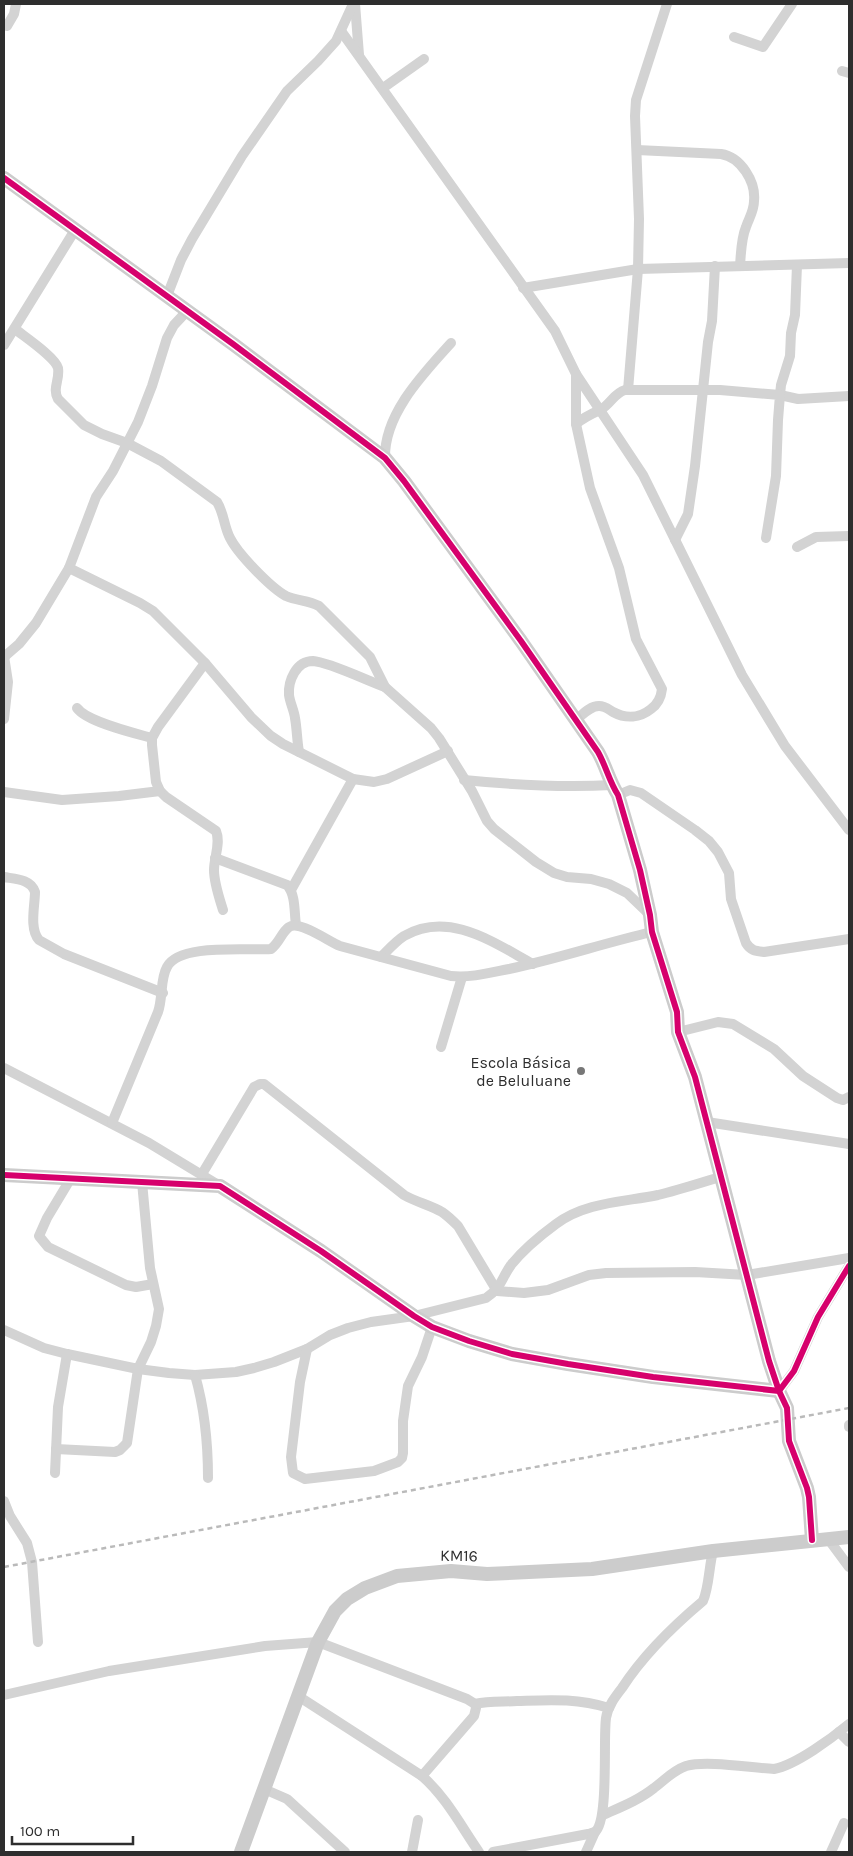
<svg xmlns="http://www.w3.org/2000/svg" width="853" height="1856" viewBox="0 0 853 1856" font-family="Karla,sans-serif">
<style>
.lines{fill:none;stroke-linecap:round;stroke-linejoin:round}
.street{stroke:#d3d3d3;stroke-width:10}
.secondary{stroke:#ccc;stroke-width:14}
.rail{stroke:#bababa;stroke-width:2.5;stroke-dasharray:5 4;stroke-linecap:butt}
.cycleway-casing{stroke:#fff;stroke-width:9}
.cycleway{stroke:#d6006c;stroke-width:6}
.poi-dot{fill:#777;stroke:#fff;stroke-width:2}
.labels{text-anchor:middle;stroke-width:5;stroke-linejoin:round;paint-order:stroke}
.poi-label{font-size:16px;fill:#2e2e2e;stroke:#fff;text-anchor:end}
.street-label{font-size:16px;fill:#2e2e2e;stroke:#fff}
</style>
<rect width="100%" height="100%" fill="#fff"/>
<g class="lines">
<!-- street -->
<g class="street">
<path d="M355,4L359,55"/>
<path d="M7,26L14,14L16,4"/>
<path d="M341,31L555,331L576,374L643,475L742,675L785,746L849,830"/>
<path d="M734,37L763,47L792,4"/>
<path d="M842,71L849,73"/>
<path d="M383,88L424,59"/>
<path d="M637,150L721,154C741,157 756,182 754,201C754,211 749,218 746,227C741,239 741,253 740,266"/>
<path d="M797,265L795,315L791,333L790,356L781,385L780,395L798,399L849,396"/>
<path d="M523,288L638,269L849,263"/>
<path d="M167,296L181,260L192,239L242,156L287,91L318,61L336,41L353,4"/>
<path d="M15,329C25,337 55,357 58,368C60,380 52,388 58,399L84,425L102,434L127,443L161,461L217,502C224,513 224,527 230,538C238,554 271,588 286,596C297,601 308,600 319,606L370,657L385,687L431,728L439,738L472,791L487,821L494,829L536,862L554,873L567,877L591,879L609,884L627,893L650,915"/>
<path d="M4,345L75,230"/>
<path d="M628,390L638,269L639,219L635,116L636,100L667,4"/>
<path d="M576,424C584,417 591,414 600,410C610,405 614,393 625,390H720L780,395L778,420L776,476L766,538"/>
<path d="M385,458C384,414 423,374 451,343"/>
<path d="M675,540L688,514L695,466L708,342L712,321L715,266"/>
<path d="M797,547L816,537L849,536"/>
<path d="M69,568L140,603L153,611L205,663L251,717L271,736L283,744L353,779L374,782L387,779L448,751"/>
<path d="M4,656L8,682L4,719"/>
<path d="M4,657L19,644L36,623L69,568L96,497L113,471L138,422L152,386L167,338L174,325L188,310"/>
<path d="M205,663L158,727L152,738V745L156,782L160,791L166,797L216,831C221,843 214,857 214,870C214,883 219,897 223,910"/>
<path d="M77,708C87,722 134,733 152,738"/>
<path d="M576,720C583,714 590,706 599,706C605,706 608,709 613,712C626,719 640,718 651,709C658,704 661,698 662,689L636,639L619,568L590,488L576,424V374"/>
<path d="M299,752C297,741 297,729 295,718C294,710 290,703 289,695C288,681 296,661 313,661C329,662 368,681 385,687"/>
<path d="M464,780C514,785 562,788 612,785"/>
<path d="M4,792L62,800L119,796L160,791"/>
<path d="M618,795L630,790L641,793L695,830L709,841L718,852L729,873L731,899L746,943C751,951 756,951 764,952L849,939"/>
<path d="M215,858L287,885C296,895 294,912 296,925"/>
<path d="M4,877C15,879 31,879 35,892C35,905 29,929 39,940L64,954L163,993"/>
<path d="M291,890L353,779"/>
<path d="M381,957C388,950 396,941 404,936C449,910 494,943 533,964"/>
<path d="M678,1032L718,1022L733,1024L774,1049L803,1076L837,1098L843,1100L849,1097"/>
<path d="M441,1047L462,977"/>
<path d="M4,1068L149,1143L220,1186"/>
<path d="M707,1122L849,1144"/>
<path d="M112,1123L158,1012C163,998 160,979 167,967C179,943 247,951 271,949C280,942 281,933 289,927C299,920 328,941 340,946L451,976C471,978 489,973 509,969C557,959 604,943 652,932"/>
<path d="M202,1174L254,1087L260,1084H264L404,1195C416,1202 430,1205 442,1212C448,1216 453,1221 458,1226L497,1291L524,1293L548,1290L589,1275L606,1273L695,1272L747,1275L849,1258"/>
<path d="M71,1178L47,1218L39,1236L48,1247L126,1285L136,1287L153,1284"/>
<path d="M4,1330L44,1348L67,1354L138,1369L169,1373L195,1375L236,1372L254,1368L274,1362L307,1349L330,1335L348,1328L371,1322L414,1316L486,1298C502,1287 501,1279 511,1265C523,1250 541,1235 556,1224C585,1202 624,1202 658,1195C679,1190 700,1183 720,1177"/>
<path d="M307,1349L300,1382L291,1457L293,1473L305,1479L374,1471L398,1462L402,1458L403,1453V1421L408,1386L422,1357L432,1327"/>
<path d="M195,1375C205,1410 208,1441 208,1478"/>
<path d="M779,1391L794,1371L818,1317L849,1266"/>
<path d="M849,1425V1427"/>
<path d="M56,1449L115,1452L120,1450L127,1443L138,1369L151,1342L156,1326L159,1309L150,1268L142,1182"/>
<path d="M55,1473L58,1407L67,1354"/>
<path d="M4,1501L10,1516L27,1543L32,1562L38,1642"/>
<path d="M829,1540L849,1567"/>
<path d="M4,1695L109,1671L265,1646L318,1642L467,1699L475,1704L476,1708L474,1716L422,1776"/>
<path d="M298,1696L422,1776C446,1797 461,1826 479,1852"/>
<path d="M475,1704C489,1701 503,1702 517,1701C550,1700 576,1698 609,1708"/>
<path d="M839,1732L849,1742"/>
<path d="M264,1789L287,1799L345,1852"/>
<path d="M603,1815C621,1807 639,1800 654,1788C665,1780 672,1771 686,1766C707,1760 751,1768 774,1769C796,1765 832,1738 849,1724"/>
<path d="M412,1852L418,1820"/>
<path d="M493,1852L588,1834C589,1834 594,1832 595,1832C609,1821 603,1739 606,1718C608,1706 615,1697 622,1688C644,1654 672,1627 703,1601C709,1588 709,1566 713,1551"/>
<path d="M586,1852L595,1832"/>
<path d="M831,1852L844,1823"/>
</g>
<!-- secondary -->
<g class="secondary">
<path d="M4,178L233,344L385,458L404,481L521,641L598,752C606,766 609,781 618,795L640,870L650,915L652,932L677,1012L678,1032L695,1077L769,1361L779,1391L787,1408L789,1441L807,1488L809,1497L812,1540"/>
<path d="M4,1175L220,1186L321,1251L414,1316L432,1327L469,1341L512,1354L568,1364L653,1377L779,1391"/>
<path d="M241,1852L318,1642L335,1611L347,1599L365,1588L397,1576L451,1571L487,1574L592,1569L713,1551L849,1537"/>
</g>
<!-- rail -->
<path class="rail" d="M4,1567L849,1408"/>
<!-- cycleway casing -->
<g class="cycleway-casing">
<g id="cycleway">
<path d="M4,178L233,344L385,458L404,481L521,641L598,752C606,766 609,781 618,795L640,870L650,915L652,932L677,1012L678,1032L695,1077L769,1361L779,1391L787,1408L789,1441L807,1488L809,1497L812,1540"/>
<path d="M4,1175L220,1186L321,1251L414,1316L432,1327L469,1341L512,1354L568,1364L653,1377L779,1391L794,1371L818,1317L849,1266"/>
</g>
</g>
<!-- cycleway -->
<use href="#cycleway" class="cycleway"/>
</g>
<!-- markers -->
<circle class="poi-dot" cx="581" cy="1071" r="5"/>
<g class="labels">
<!-- poi labels -->
<g class="poi-label">
<text x="571" y="1068">Escola Básica<tspan x="571" dy="18">de Beluluane</tspan></text>
</g>
<!-- street labels -->
<g class="street-label">
<text transform="translate(459 1555) rotate(1)" y="6">KM16</text>
</g>
</g>
<!-- border -->
<rect width="853" height="1856" fill="none" stroke="#2e2e2e" stroke-width="10"/>
<!-- scale -->
<path d="M12 1836v8h121v-8" fill="none" stroke="#2e2e2e" stroke-width="2.5"/>
<text x="20" y="1836" font-size="15" fill="#2e2e2e" stroke="#ffffff" stroke-width="4" paint-order="stroke">100 m</text>
</svg>
